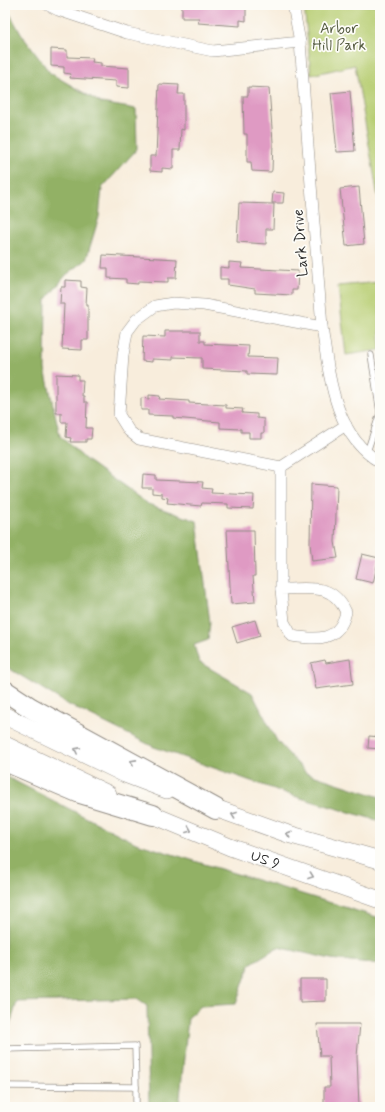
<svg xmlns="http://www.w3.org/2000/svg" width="385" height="1112" viewBox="0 0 385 1112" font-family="Mynerve,sans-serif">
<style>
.green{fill:#b8ce73;stroke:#727c4f}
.forest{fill:#92b165;stroke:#5e6e48}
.building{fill:#df9ac3}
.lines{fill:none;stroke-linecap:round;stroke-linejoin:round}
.lane-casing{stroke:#928c84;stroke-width:7}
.street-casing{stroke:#928c84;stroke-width:12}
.primary-casing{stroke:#928c84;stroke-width:18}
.highway-casing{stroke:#928c84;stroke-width:22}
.lane{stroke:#fff;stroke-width:5.5}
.street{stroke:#fff;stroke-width:11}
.primary{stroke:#fff;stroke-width:17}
.highway{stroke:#fff;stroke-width:20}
.oneway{stroke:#a0a0a0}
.labels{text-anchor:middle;stroke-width:3.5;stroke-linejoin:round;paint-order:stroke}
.park-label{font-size:15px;fill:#555c41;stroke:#fdfcf7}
.street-label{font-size:15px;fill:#2b2b2b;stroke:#fdfcf7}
</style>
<rect width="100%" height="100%" fill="#fdfcf7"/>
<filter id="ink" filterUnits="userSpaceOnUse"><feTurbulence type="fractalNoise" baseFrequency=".025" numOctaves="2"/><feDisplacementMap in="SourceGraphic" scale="8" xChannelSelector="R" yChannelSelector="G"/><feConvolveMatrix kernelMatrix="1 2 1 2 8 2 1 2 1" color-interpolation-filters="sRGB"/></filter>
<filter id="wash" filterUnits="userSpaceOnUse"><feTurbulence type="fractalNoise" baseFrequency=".012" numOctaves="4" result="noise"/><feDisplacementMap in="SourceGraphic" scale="16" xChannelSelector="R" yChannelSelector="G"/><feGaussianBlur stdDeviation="0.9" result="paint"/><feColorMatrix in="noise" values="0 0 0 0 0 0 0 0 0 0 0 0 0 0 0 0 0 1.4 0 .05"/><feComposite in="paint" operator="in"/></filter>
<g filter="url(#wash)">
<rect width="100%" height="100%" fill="#f8eddc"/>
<!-- green -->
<g class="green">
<path d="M304,5H380V208L355,65L311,75Z"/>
<path d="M380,282V350L346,355L338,286Z"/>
</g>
<!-- forest -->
<g class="forest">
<path d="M5,5L21,34L50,73L101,103L136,109L137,149L102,188L99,217L86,260L66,275L46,300L45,369L60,436L86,460L148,504L197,521L210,623L208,640L194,645L199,662L252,693L277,741L306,773L380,797V821L297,797L154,747L69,705L5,666Z"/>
<path d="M5,776L136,843L380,918V964L331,959L278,947L250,964L236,1004L201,1006L188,1018L179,1107H149L147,1006L137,999L17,1002L5,1041Z"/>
</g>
<g id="blocks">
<!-- building -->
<g class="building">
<path d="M182,5H246V21L240,20V26L198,23L199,18H182Z"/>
<path d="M51,49L67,50V57L93,58L92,62L101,63V66L129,68V88L116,87V81L70,78L71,74L64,73V67L51,66Z"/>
<path d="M159,84L179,85L178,94H184V130L181,129L180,150H173V169L162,168V172L150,171V156H156Z"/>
<path d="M248,87L269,88L273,142L272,170L271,172L252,171L251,162H247V134H244L243,96H248Z"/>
<path d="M350,91L355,151L337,152L331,93Z"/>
<path d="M359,187L364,244L346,246L340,189Z"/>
<path d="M273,192L284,193L283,203H272Z"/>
<path d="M239,203L274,204L273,229H266V244L237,242Z"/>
<path d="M103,255L177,259L176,278H168V282L138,281V284L126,283V279L108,278V268H102Z"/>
<path d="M229,262L242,263L241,268L298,271L297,290H292V295L255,293V289L228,285V279H220V267L229,268Z"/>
<path d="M65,280L81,281V287L87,288L86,305H88V340H82V350L62,349L64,304H60L61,287H65Z"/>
<path d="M165,331H200V341H205V344L249,346L248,357L278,358L277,375L247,374V371L202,369V358L173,357V360L152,359V362L142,361L143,336L165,337Z"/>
<path d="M56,374L78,375V380H83L82,396H84V402H87L86,428H92L91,439H86V442H70L71,438L66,437L67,422H61V413H56Z"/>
<path d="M149,395L160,396L159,399L189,401V403L226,405V408L243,409L242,413L257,414V418L264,419V433H261V438H249V432H241V429L220,428V422L173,418V416L148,415V410H141V398L149,399Z"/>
<path d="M143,474L156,475V480L203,482L202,488L212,489L211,493L254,495L253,509L228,508V504L202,503L201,506L167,503L168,498L162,497V494L152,493V488H142Z"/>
<path d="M311,484L337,486L335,542L338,558L312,561L310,544Z"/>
<path d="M227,530H254L255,576H253L255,602L231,604Z"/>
<path d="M362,554L379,558L373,583L356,579Z"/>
<path d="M255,620L260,636L237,643L232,627Z"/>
<path d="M350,659L353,684L316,689L311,663L325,660L326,663Z"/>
<path d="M369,736L380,737V749L368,748Z"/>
<path d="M300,979H326V1001L300,1002Z"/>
<path d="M317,1024H360L357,1056L359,1107H324V1087H330L329,1056H320Z"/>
</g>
</g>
</g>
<g filter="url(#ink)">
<use href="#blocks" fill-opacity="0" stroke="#928c84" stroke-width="1"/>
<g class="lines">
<!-- lane casing -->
<g class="lane-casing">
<g id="lane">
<path d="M367,452L380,413L371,355"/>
<path d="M5,1049L135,1046L136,1087"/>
<path d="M5,1086L136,1087V1107"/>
</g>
</g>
<!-- street casing -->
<g class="street-casing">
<g id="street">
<path d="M48,5L58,10L127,33L213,51L300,42"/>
<path d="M293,5L300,42L322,327C329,374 334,436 380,462"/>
<path d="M322,327L204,305L173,303L155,306L136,320L127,332L123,355L119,415L129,431L139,439L281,467L346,425"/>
<path d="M281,467V589"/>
<path d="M281,589C310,589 332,582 346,612C339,642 317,640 292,636L284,622Z"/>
</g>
</g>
<!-- primary casing -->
<g class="primary-casing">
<g id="primary">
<path d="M5,716L125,774L167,790"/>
<path d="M5,745L108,794"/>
<path d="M204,804L288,834L380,860"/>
<path id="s1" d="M141,810L230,847L380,900"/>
</g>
</g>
<!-- highway casing -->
<g class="highway-casing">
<g id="highway">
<path d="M5,691L31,708L216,809"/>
<path d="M5,761L80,793L153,815"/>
</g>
</g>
<!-- lane -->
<use href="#lane" class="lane"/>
<!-- street -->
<use href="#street" class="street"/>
<!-- primary -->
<use href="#primary" class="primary"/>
<!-- highway -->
<use href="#highway" class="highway"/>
</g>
<!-- one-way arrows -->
<defs><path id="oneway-chevron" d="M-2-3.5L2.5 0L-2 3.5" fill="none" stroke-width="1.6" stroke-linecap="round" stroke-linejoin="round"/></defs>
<g class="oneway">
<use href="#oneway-chevron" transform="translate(77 750) rotate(-153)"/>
<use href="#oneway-chevron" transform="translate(133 762) rotate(-151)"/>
<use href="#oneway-chevron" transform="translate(234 815) rotate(-160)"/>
<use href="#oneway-chevron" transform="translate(189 830) rotate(22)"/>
<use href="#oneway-chevron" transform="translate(289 834) rotate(-162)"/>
<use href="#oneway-chevron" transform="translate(311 876) rotate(20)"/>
</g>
</g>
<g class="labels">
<!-- park labels -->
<g class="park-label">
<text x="339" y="33">Arbor<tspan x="339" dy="17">Hill Park</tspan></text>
</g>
<!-- street labels -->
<g class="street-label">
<text transform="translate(300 243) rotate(-94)" y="5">Lark Drive</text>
<text dy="5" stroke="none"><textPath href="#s1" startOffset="134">US 9</textPath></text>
</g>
</g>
<!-- margin -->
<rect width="385" height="1112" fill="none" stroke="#fdfcf7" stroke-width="20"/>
</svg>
